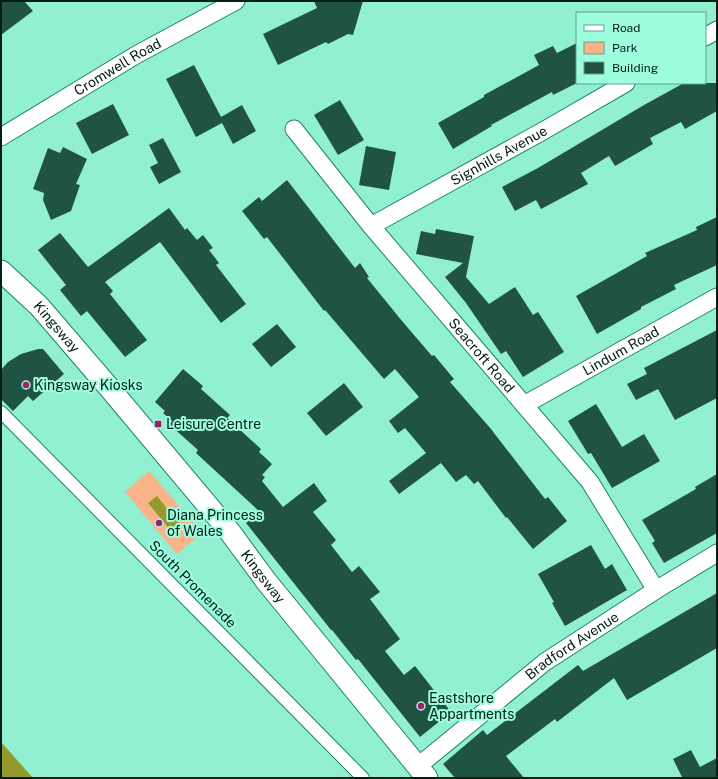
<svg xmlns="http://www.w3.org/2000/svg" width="718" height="779" viewBox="0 0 718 779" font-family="'Public Sans',sans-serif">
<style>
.green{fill:#f9b388}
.water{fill:#959a2e}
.building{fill:#215345}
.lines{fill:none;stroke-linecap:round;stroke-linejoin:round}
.pedestrian-casing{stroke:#1a846b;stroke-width:14}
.minor-casing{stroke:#1a846b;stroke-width:19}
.tertiary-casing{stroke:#1a846b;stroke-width:23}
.pedestrian{stroke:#fff;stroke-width:12}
.minor{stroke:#fff;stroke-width:17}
.tertiary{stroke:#fff;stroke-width:21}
.poi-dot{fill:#a41d68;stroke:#9efddf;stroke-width:1.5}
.labels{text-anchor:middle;stroke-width:4;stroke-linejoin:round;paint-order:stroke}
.street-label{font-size:14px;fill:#011e17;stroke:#9efddf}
.poi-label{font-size:14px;fill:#011e17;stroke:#9efddf;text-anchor:start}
</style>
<rect width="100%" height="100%" fill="#91efd2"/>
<!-- green -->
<path class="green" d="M149,471L202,533L177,554L125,492Z"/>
<!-- water -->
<g class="water">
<path d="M157,496L179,523L171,531L148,503Z"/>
<path d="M1,742L33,778H1Z"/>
</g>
<!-- building -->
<g class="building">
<path d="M1,1H24L33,11L1,35Z"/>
<path d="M314,1H363L353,35L348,34L328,44L326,42L278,65L263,34L317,8Z"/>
<path d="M577,43V83L553,95L552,92L491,125L492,126L453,149L438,123L484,97V95L539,65L534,55L553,46L557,53Z"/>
<path d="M194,65L221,117L242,105L256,131L233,144L222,123L196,137L166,79Z"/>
<path d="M684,83H717V111L685,129L681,122L650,138L653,144L615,166L609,156L581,173L588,184L541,209L536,200L515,211L502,187L538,168L644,105Z"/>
<path d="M340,100L364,140L338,155L314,115Z"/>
<path d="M113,104L129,135L92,154L76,123Z"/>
<path d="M163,138L181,172L159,184L150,167L158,163L149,145Z"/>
<path d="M366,146L396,152L389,190L359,185Z"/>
<path d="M63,147L87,159L76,184L80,185L71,211L51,220L43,200L44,193L33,189L48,148L60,153Z"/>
<path d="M287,180L355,268L360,263L369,277L367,278L402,321L432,356L434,355L454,379L450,382L491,429L545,499L548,497L567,521L533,549L507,517L506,518L478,481L474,484L466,475L456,482L441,463L399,494L389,481L426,453L405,428L398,433L389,421L419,397L395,369L384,379L325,310L324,311L267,237L264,239L242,211L259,197L262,201Z"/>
<path d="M169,208L185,230L187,228L197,240L203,235L213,248L209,250L219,263L216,265L246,304L221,323L160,242L105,282L113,291L110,294L147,340L125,357L87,311L81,316L60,290L66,285L38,250L60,233L88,267Z"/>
<path d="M717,217V265L674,285L676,289L641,307V309L597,334L576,296L647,256L645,253L697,230L696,227Z"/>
<path d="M436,229L474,236L466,277L489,304L515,287L533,315L538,312L564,352L523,377L506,351L501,354L466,303L445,277L463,263L416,254L421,231L435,234Z"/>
<path d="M277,324L296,347L271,367L252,344Z"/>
<path d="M717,330V398L675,420L658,389L636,400L627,384L647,374L644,368Z"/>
<path d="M38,349H43L64,374L33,401L28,396L13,411L1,399V370L8,362L21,354Z"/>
<path d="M183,369L203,386L201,389L230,415L227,418L261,449L259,452L272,464L262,475L265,477L262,481L283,507L314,483L327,501L313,512L336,540L331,545L352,572L359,566L380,592L370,599L400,639L385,651L404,675L415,666L451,712L420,737L358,659L356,660L332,630H331L246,523L260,512L196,453L198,450L170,425L172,421L163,413L165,411L155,402Z"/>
<path d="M344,383L363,407L326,436L307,413Z"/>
<path d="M596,404L622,447L644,434L660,461L612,488L591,453L588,454L568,421Z"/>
<path d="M717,474V533L664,563L652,543L655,541L642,520L696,489L695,487Z"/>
<path d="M591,545L605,569L612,564L627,590L565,626L552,603L554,602L538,574Z"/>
<path d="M717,593V648L627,700L614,678L557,722L555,719L506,756L524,778H455L443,764L483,730L487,735L578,665L583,671Z"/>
<path d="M691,750L700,767L717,758V778H679L682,777L673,759Z"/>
</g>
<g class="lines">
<!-- pedestrian casing -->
<g class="pedestrian-casing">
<path id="pedestrian" d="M1,412L363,778"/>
</g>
<!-- minor casing -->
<g class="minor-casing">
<g id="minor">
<path d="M705,37L717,30"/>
<path id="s1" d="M294,129L371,226L590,482L656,590"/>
<path id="s2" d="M1,137L136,55L236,1"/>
<path id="s3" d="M371,226L543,131L626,83"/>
<path id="s4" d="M524,405L717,297"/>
<path id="s5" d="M417,767L545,662L656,590L717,553"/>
</g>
</g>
<!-- tertiary casing -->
<g class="tertiary-casing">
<g id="tertiary">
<path id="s6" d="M1,271L39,306L106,384L230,532L266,581L427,778"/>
</g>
</g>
<!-- pedestrian -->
<use href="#pedestrian" class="pedestrian"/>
<!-- minor -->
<use href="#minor" class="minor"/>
<!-- tertiary -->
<use href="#tertiary" class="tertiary"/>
</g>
<!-- markers -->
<g class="poi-dot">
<circle cx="26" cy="385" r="4"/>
<rect x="154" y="420" width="8" height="8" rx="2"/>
<circle cx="159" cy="523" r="4"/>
<circle cx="421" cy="706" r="4"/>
</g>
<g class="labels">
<!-- street labels -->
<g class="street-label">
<text dy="5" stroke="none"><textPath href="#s2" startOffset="136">Cromwell Road</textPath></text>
<text dy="5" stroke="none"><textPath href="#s3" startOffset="146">Signhills Avenue</textPath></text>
<text dy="5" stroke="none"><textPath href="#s6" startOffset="79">Kingsway</textPath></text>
<text dy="5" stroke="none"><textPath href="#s4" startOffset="111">Lindum Road</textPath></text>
<text dy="5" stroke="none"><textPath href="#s1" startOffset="294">Seacroft Road</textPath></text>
<text dy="5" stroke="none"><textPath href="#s6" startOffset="403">Kingsway</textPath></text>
<text transform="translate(193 584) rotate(45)" y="5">South Promenade</text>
<text dy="5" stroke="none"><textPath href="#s5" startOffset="197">Bradford Avenue</textPath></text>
</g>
<!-- poi labels -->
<g class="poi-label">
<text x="34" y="390">Kingsway Kiosks</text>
<text x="166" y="429">Leisure Centre</text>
<text x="167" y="520">Diana Princess<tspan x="167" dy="16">of Wales</tspan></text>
<text x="429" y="703">Eastshore<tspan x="429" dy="16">Appartments</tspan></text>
</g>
</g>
<!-- border -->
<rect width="718" height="779" fill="none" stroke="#011e17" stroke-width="4"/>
<!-- legend -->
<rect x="576" y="12" width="130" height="72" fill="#9efddf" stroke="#5fa48f"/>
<rect x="584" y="25" width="20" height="6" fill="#ffffff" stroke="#5fa48f"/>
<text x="612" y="32" font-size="12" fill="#011e17">Road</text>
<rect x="584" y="42" width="20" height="12" fill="#f9b388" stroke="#5fa48f"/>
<text x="612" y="52" font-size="12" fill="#011e17">Park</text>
<rect x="584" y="62" width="20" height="12" fill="#215345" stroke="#5fa48f"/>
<text x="612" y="72" font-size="12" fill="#011e17">Building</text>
</svg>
